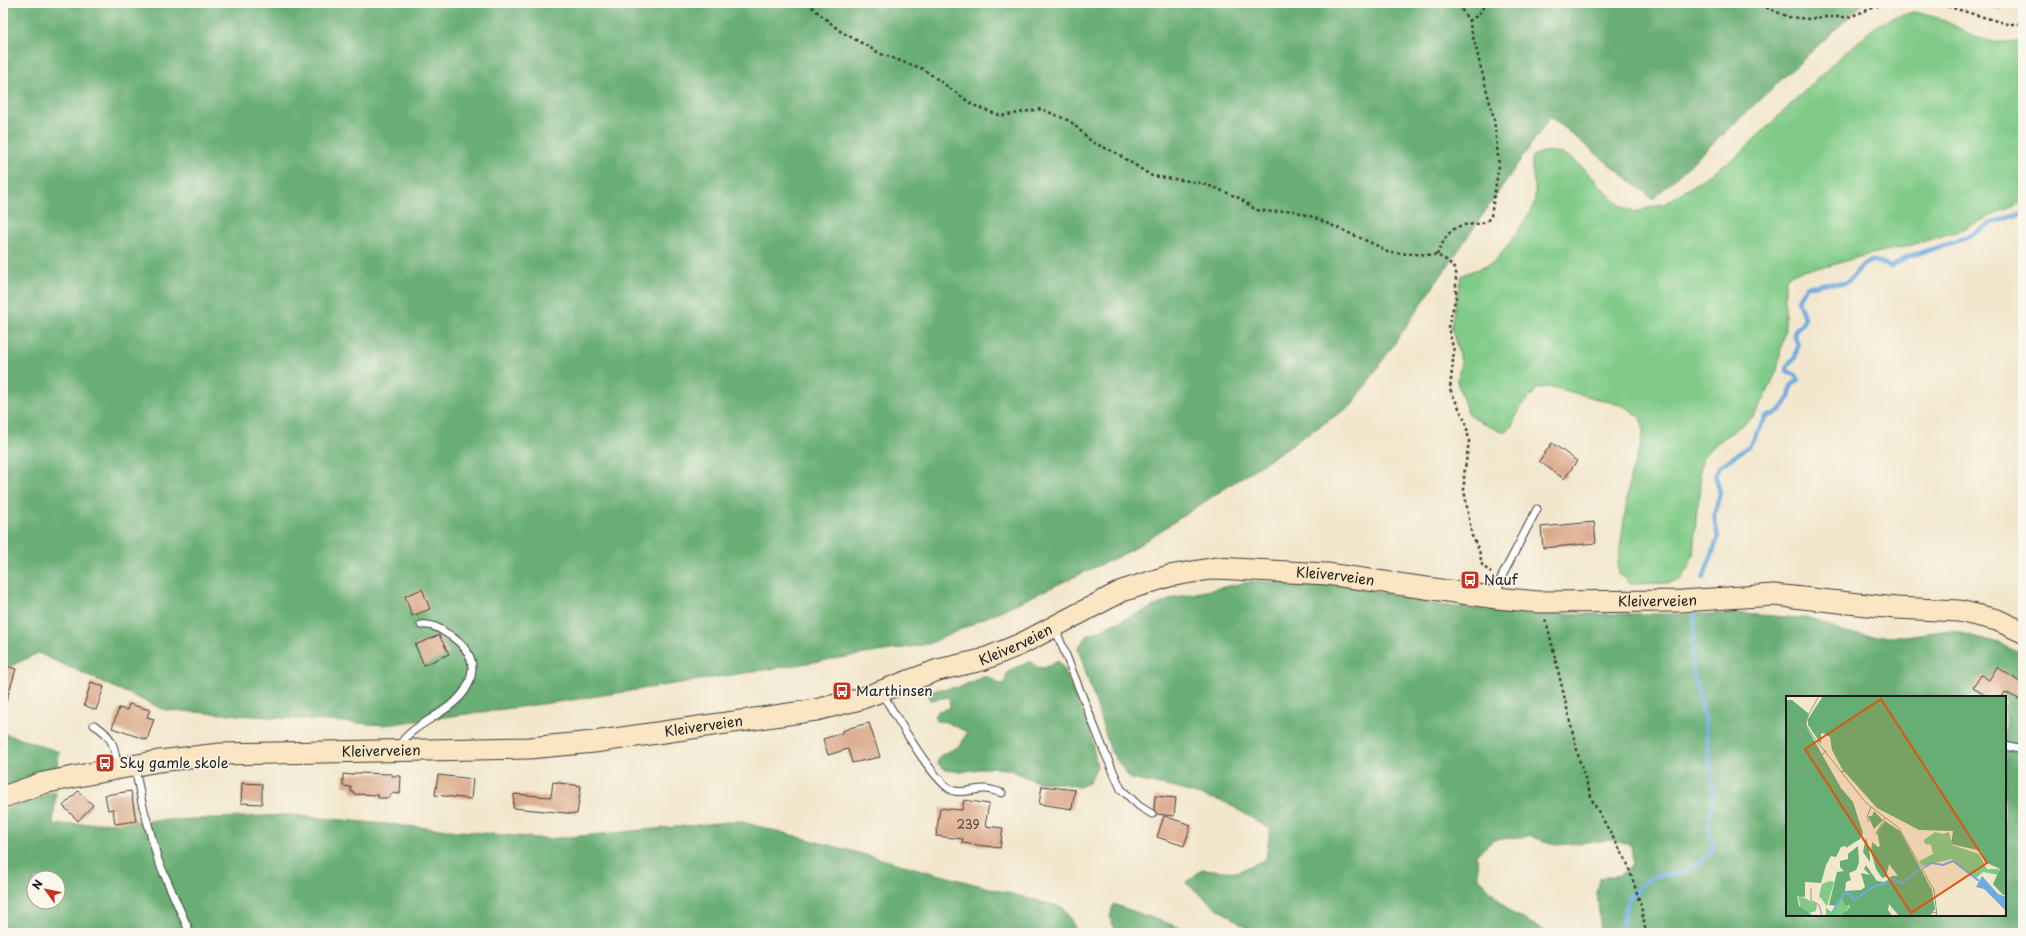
<svg xmlns="http://www.w3.org/2000/svg" width="2026" height="936" viewBox="0 0 2026 936" font-family="'Playpen Sans',sans-serif">
<style>
.green{fill:#7fca87;stroke:#4e7352}
.forest{fill:#67ae74;stroke:#426548;fill-rule:evenodd}
.lines{fill:none;stroke-linecap:round;stroke-linejoin:round}
.stream{stroke:#6eace0;stroke-width:4.5}
.building{fill:#daa788}
.lane-casing{stroke:#3c3a37;stroke-width:9}
.secondary-casing{stroke:#3c3a37;stroke-width:23}
.path{stroke:#3c3a37;stroke-width:2.5;stroke-dasharray:3 3;stroke-linecap:butt}
.lane{stroke:#fff;stroke-width:7}
.secondary{stroke:#fbe6c4;stroke-width:21}
.labels{text-anchor:middle;stroke-width:3;stroke-linejoin:round;paint-order:stroke}
.number-label{font-size:12px;fill:#4c3f37}
.street-label{font-size:14px;fill:#1c1c1c;stroke:#fbf7ec}
.poi-label{font-size:14px;fill:#1c1c1c;stroke:#fbf7ec;text-anchor:start}
.inset-river{fill:none;stroke:#6eace0;stroke-width:2}
.inset-road{fill:none;stroke:#9c9686;stroke-width:1}
.view{fill:#de560d;fill-opacity:0.15;stroke:#de560d;stroke-width:2}
.inset-edge{fill:none;stroke:#1c1c1c;stroke-width:2}
</style>
<rect width="100%" height="100%" fill="#fbf7ec"/>
<filter id="ink" filterUnits="userSpaceOnUse"><feTurbulence type="fractalNoise" baseFrequency=".025" numOctaves="2"/><feDisplacementMap in="SourceGraphic" scale="8" xChannelSelector="R" yChannelSelector="G"/><feConvolveMatrix kernelMatrix="1 2 1 2 8 2 1 2 1" color-interpolation-filters="sRGB"/></filter>
<filter id="wash" filterUnits="userSpaceOnUse"><feTurbulence type="fractalNoise" baseFrequency=".012" numOctaves="4" result="noise"/><feDisplacementMap in="SourceGraphic" scale="16" xChannelSelector="R" yChannelSelector="G"/><feGaussianBlur stdDeviation="0.9" result="paint"/><feColorMatrix in="noise" values="0 0 0 0 0 0 0 0 0 0 0 0 0 0 0 0 0 1.4 0 .05"/><feComposite in="paint" operator="in"/></filter>
<g filter="url(#wash)">
<rect width="100%" height="100%" fill="#f2e7cd"/>
<!-- green -->
<path class="green" d="M1914,12C1922,14 1932,16 1941,19C1973,34 1984,47 2023,40V202L1958,231L1909,246L1862,256L1829,266L1802,270L1790,275L1785,281V329L1777,370L1766,395L1754,416L1717,443L1703,457L1700,471L1701,489L1697,508L1693,554L1687,570L1681,579L1668,583L1629,584L1619,574L1618,563L1630,478L1641,445L1644,429L1639,416L1624,406L1552,387L1538,388L1521,407L1511,427L1505,432L1490,427L1468,414L1457,382L1461,362L1451,326L1461,276C1470,270 1483,269 1492,263C1502,256 1530,215 1534,203C1538,188 1530,172 1532,157C1566,134 1598,188 1620,205C1624,208 1630,210 1634,212L1666,203L1737,156L1843,54L1876,26L1895,17Z"/>
<!-- forest -->
<g class="forest">
<path d="M3,3H1864L1653,199L1550,117L1352,405L1128,552L929,644L572,700L385,725L165,710L38,653L3,670Z"/>
<path d="M1975,3H2008L2000,8Z"/>
<path d="M1254,581L1350,586L1439,605L1519,614H1743L1814,619L1844,633L1876,636H1905L1950,630L2000,643L2023,654V933H1601L1597,893L1600,878L1620,875L1633,864L1631,845L1610,840L1557,845L1528,836L1494,840L1477,854L1478,877L1510,912L1549,933H1253L1213,905L1186,883L1202,869L1237,872L1266,859L1270,829L1227,803L1176,788L1130,779L1111,752L1078,648L1088,635L1176,597ZM1787,697H2005V915H1787Z"/>
<path d="M1031,661L1036,667L1044,668L1058,661L1061,664L1090,731L1097,766L1089,783L1079,787L1060,783L1037,782L1010,770L991,767L961,772L946,770L937,763L940,756L961,745L967,732L946,722L937,721L934,716L938,711L950,708L949,697L930,700L928,697L933,690L960,687L983,677H989L1000,684L1005,683L1006,676L1010,670Z"/>
<path d="M3,733L60,752L55,773L3,788Z"/>
<path d="M56,791L53,825L288,815L548,839L739,821L1064,908L1078,933H3V810ZM34,878H58V902H34Z"/>
<path d="M1113,904L1195,933H1117L1110,919Z"/>
</g>
<g class="lines">
<!-- stream -->
<g class="stream">
<path d="M1703,578L1718,538L1714,515L1720,493L1715,475L1720,466L1749,446L1766,417C1781,413 1790,402 1791,386L1798,380L1796,375L1787,371C1787,364 1790,362 1795,358L1798,345L1794,335L1795,330L1802,324L1804,317L1798,301L1801,294L1807,286C1815,287 1821,283 1828,283C1836,283 1841,286 1849,281C1856,275 1862,261 1873,261C1878,261 1885,266 1891,267L1907,257L1952,243L1973,234L1992,223L2023,213"/>
<path d="M1623,933V919L1630,895L1636,893C1642,880 1654,875 1668,875C1674,875 1676,877 1681,875L1707,856L1713,848V841L1708,829L1713,796L1709,753L1705,720L1693,672L1692,653L1695,612"/>
</g>
</g>
<g id="blocks">
<!-- building -->
<g class="building">
<path d="M1552,443L1577,461L1564,479L1539,461Z"/>
<path d="M1594,522L1596,543L1543,548L1541,527Z"/>
<path d="M422,589L430,609L412,616L405,596Z"/>
<path d="M439,635L449,654L424,665L415,645Z"/>
<path d="M3,665L16,669L6,702L3,701Z"/>
<path d="M1997,667L2023,684V701L2005,692L2002,697H1988L1973,688L1981,675L1989,680Z"/>
<path d="M91,682L104,687L96,710L84,705Z"/>
<path d="M129,704L150,710L147,717L154,719L147,740L112,728L119,708L127,710Z"/>
<path d="M869,723L880,757L852,763L848,749L828,755L823,739L842,733V731L853,727Z"/>
<path d="M355,773L392,774V776H401L400,794L392,793L389,798H378V795L354,794V792H351V787L343,786V774L352,775Z"/>
<path d="M438,775L473,779L471,799L435,795Z"/>
<path d="M553,782L581,786L577,814L513,808L514,794L551,797Z"/>
<path d="M242,783L262,784V804L241,803Z"/>
<path d="M1042,786L1075,790L1072,809L1039,804Z"/>
<path d="M78,791L93,805L78,821L63,806Z"/>
<path d="M131,791L136,821L115,824L113,809L108,810L105,795Z"/>
<path d="M1155,796L1176,798L1174,816L1157,814L1154,809Z"/>
<path d="M964,800L989,804L985,826L1003,828L1000,848L962,843L963,839L936,836L940,808L962,810Z"/>
<path d="M1164,816L1191,825L1184,846L1157,837Z"/>
</g>
</g>
</g>
<g filter="url(#ink)">
<use href="#blocks" fill-opacity="0" stroke="#3c3a37" stroke-width="1"/>
<g class="lines">
<!-- lane casing -->
<g class="lane-casing">
<g id="lane">
<path d="M1497,596L1500,580L1537,509"/>
<path d="M1055,628L1105,753L1121,789L1139,806L1152,814"/>
<path d="M882,693C893,711 935,786 954,791C963,793 975,789 984,789C990,789 996,791 1002,793"/>
<path d="M94,725C112,735 115,747 117,766"/>
<path d="M2005,746L2023,750"/>
<path d="M399,747C412,718 472,711 472,667C472,654 461,643 451,636C441,630 433,623 421,625"/>
<path d="M135,768L142,803L158,860L190,933"/>
</g>
</g>
<!-- secondary casing -->
<g class="secondary-casing">
<g id="secondary">
<path id="s1" d="M3,797L43,783L94,773L159,761L220,754L529,748L594,742L816,710L860,699L938,670L982,660L1021,644L1122,591L1169,576L1216,568L1327,574L1497,598L1538,602L1681,601L1774,595L1896,608L1959,611L1997,620L2023,632"/>
</g>
</g>
<!-- path -->
<g class="path">
<path d="M807,3L840,31L881,54L923,69L973,105L1001,116L1041,109L1070,121L1092,142L1116,153L1152,176L1196,182L1216,188L1239,198L1256,210L1274,212L1291,210L1313,217L1376,245L1389,253L1437,255L1448,261L1456,271V297L1448,327L1454,351L1450,389L1466,423L1469,441L1464,475V490L1472,536L1479,550L1482,565L1491,573"/>
<path d="M1755,3L1789,17L1809,19L1821,17H1849L1886,3"/>
<path d="M1936,3L2007,24H2023"/>
<path d="M1469,21L1478,15L1486,3"/>
<path d="M1437,255C1442,243 1448,230 1460,226C1472,222 1484,228 1491,216L1499,165L1494,119L1469,21L1457,3"/>
<path d="M1545,620L1548,628L1580,763L1593,802L1627,862L1641,906L1646,933"/>
</g>
<!-- lane -->
<use href="#lane" class="lane"/>
<!-- secondary -->
<use href="#secondary" class="secondary"/>
</g>
</g>
<!-- icons -->
<defs>
<g id="bus-square" transform="scale(1)"><rect x="-9" y="-9" width="18" height="18" rx="4" fill="#c8321e" stroke="#fbf7ec"/><path d="M-5-6H5V4H4V6H2V4H-2V6H-4V4H-5ZM-3.5-4V0h7V-4ZM-3.5 1.2v1.5H-2V1.2ZM2 1.2v1.5H3.5V1.2Z" fill="#fff"/></g>
</defs>
<g fill-rule="evenodd">
<use href="#bus-square" x="1470" y="580"/>
<use href="#bus-square" x="842" y="691"/>
<use href="#bus-square" x="105" y="763"/>
</g>
<g class="labels">
<!-- number labels -->
<g class="number-label">
<text x="968" y="829">239</text>
</g>
<!-- street labels -->
<g class="street-label">
<text dy="5" stroke="none"><textPath href="#s1" startOffset="1367">Kleiverveien</textPath></text>
<text dy="5" stroke="none"><textPath href="#s1" startOffset="1691">Kleiverveien</textPath></text>
<text dy="5" stroke="none"><textPath href="#s1" startOffset="1031">Kleiverveien</textPath></text>
<text dy="5" stroke="none"><textPath href="#s1" startOffset="707">Kleiverveien</textPath></text>
<text dy="5" stroke="none"><textPath href="#s1" startOffset="383">Kleiverveien</textPath></text>
</g>
<!-- poi labels -->
<g class="poi-label">
<text x="1484" y="585">Nauf</text>
<text x="856" y="696">Marthinsen</text>
<text x="119" y="768">Sky gamle skole</text>
</g>
</g>
<!-- overview -->
<g transform="translate(1786 696)">
<rect width="220" height="220" fill="#f2e7cd"/>
<path d="M149,136L157,138L163,136L166,149L193,158L201,173H213L212,179L197,176L190,182L166,163L136,170L133,165L147,158L145,149L139,148L138,144ZM44,185L48,186L41,210L33,200L36,188ZM58,197L57,205L64,212L60,214L58,220H40V212L47,217ZM12,199L31,208L30,215L23,217L15,214Z" fill="#7fca87"/>
<path d="M37,0H220V199H217L207,188L214,173L199,166L195,155L165,148L167,135L133,134L91,112L56,73L46,54L44,41L37,37L35,38V48L22,29V23ZM0,4H6L23,18L20,30L55,92L67,106L77,137L74,143L60,152V150L55,151L50,161L45,160L40,169L35,187L19,186V201L11,200L13,210L27,220H0ZM88,115L97,124L88,133L82,120H86ZM99,125L114,135L146,194L149,213L144,220H113L103,208L102,214L106,220H58L57,217L64,212L63,209L60,210L56,204L58,197L51,210L43,209L51,176L58,175L54,171V165L62,163V158L72,150L73,167L70,174L63,177L65,184L60,186L59,195L75,194L79,191L75,177L84,179L78,173L80,169L91,185L99,186L106,180H112L103,168L100,181L96,182L90,173L85,156L86,146L92,151L94,150L91,136ZM80,141L84,159V166L77,156Z" fill="#67ae74"/>
<path d="M196,180L212,198L220,201V215L198,193L190,191Z" fill="#6eace0"/>
<path class="inset-river" d="M137,172L146,167L157,169L167,165L193,185M46,217L58,197L64,198L68,204L90,189H94L107,183L116,187L134,173"/>
<path class="inset-road" d="M7,0H23M33,0L20,23V29L29,43L80,107L113,132L148,194L151,220M19,47L11,33L13,30H19M5,70L14,78H22L40,54M55,75L65,77L66,70M83,126L81,121L85,111M89,139L99,122M25,192V204L33,209L36,220M139,202L145,216L151,217"/>
<path class="view" d="M95,3L201,167L125,217L19,53Z"/>
<rect width="220" height="220" class="inset-edge"/>
</g>
<!-- margin -->
<rect width="2026" height="936" fill="none" stroke="#fbf7ec" stroke-width="16"/>
<!-- north arrow -->
<g transform="translate(46 890) rotate(303)"><circle r="19" fill="#fbf7ec" stroke="#a29f99"/>
<path d="M0-3L7 15L0 10L-7 15Z" fill="#c8321e"/>
<text y="-6" font-size="11" font-weight="bold" text-anchor="middle" fill="#1c1c1c">N</text>
</g>
</svg>
